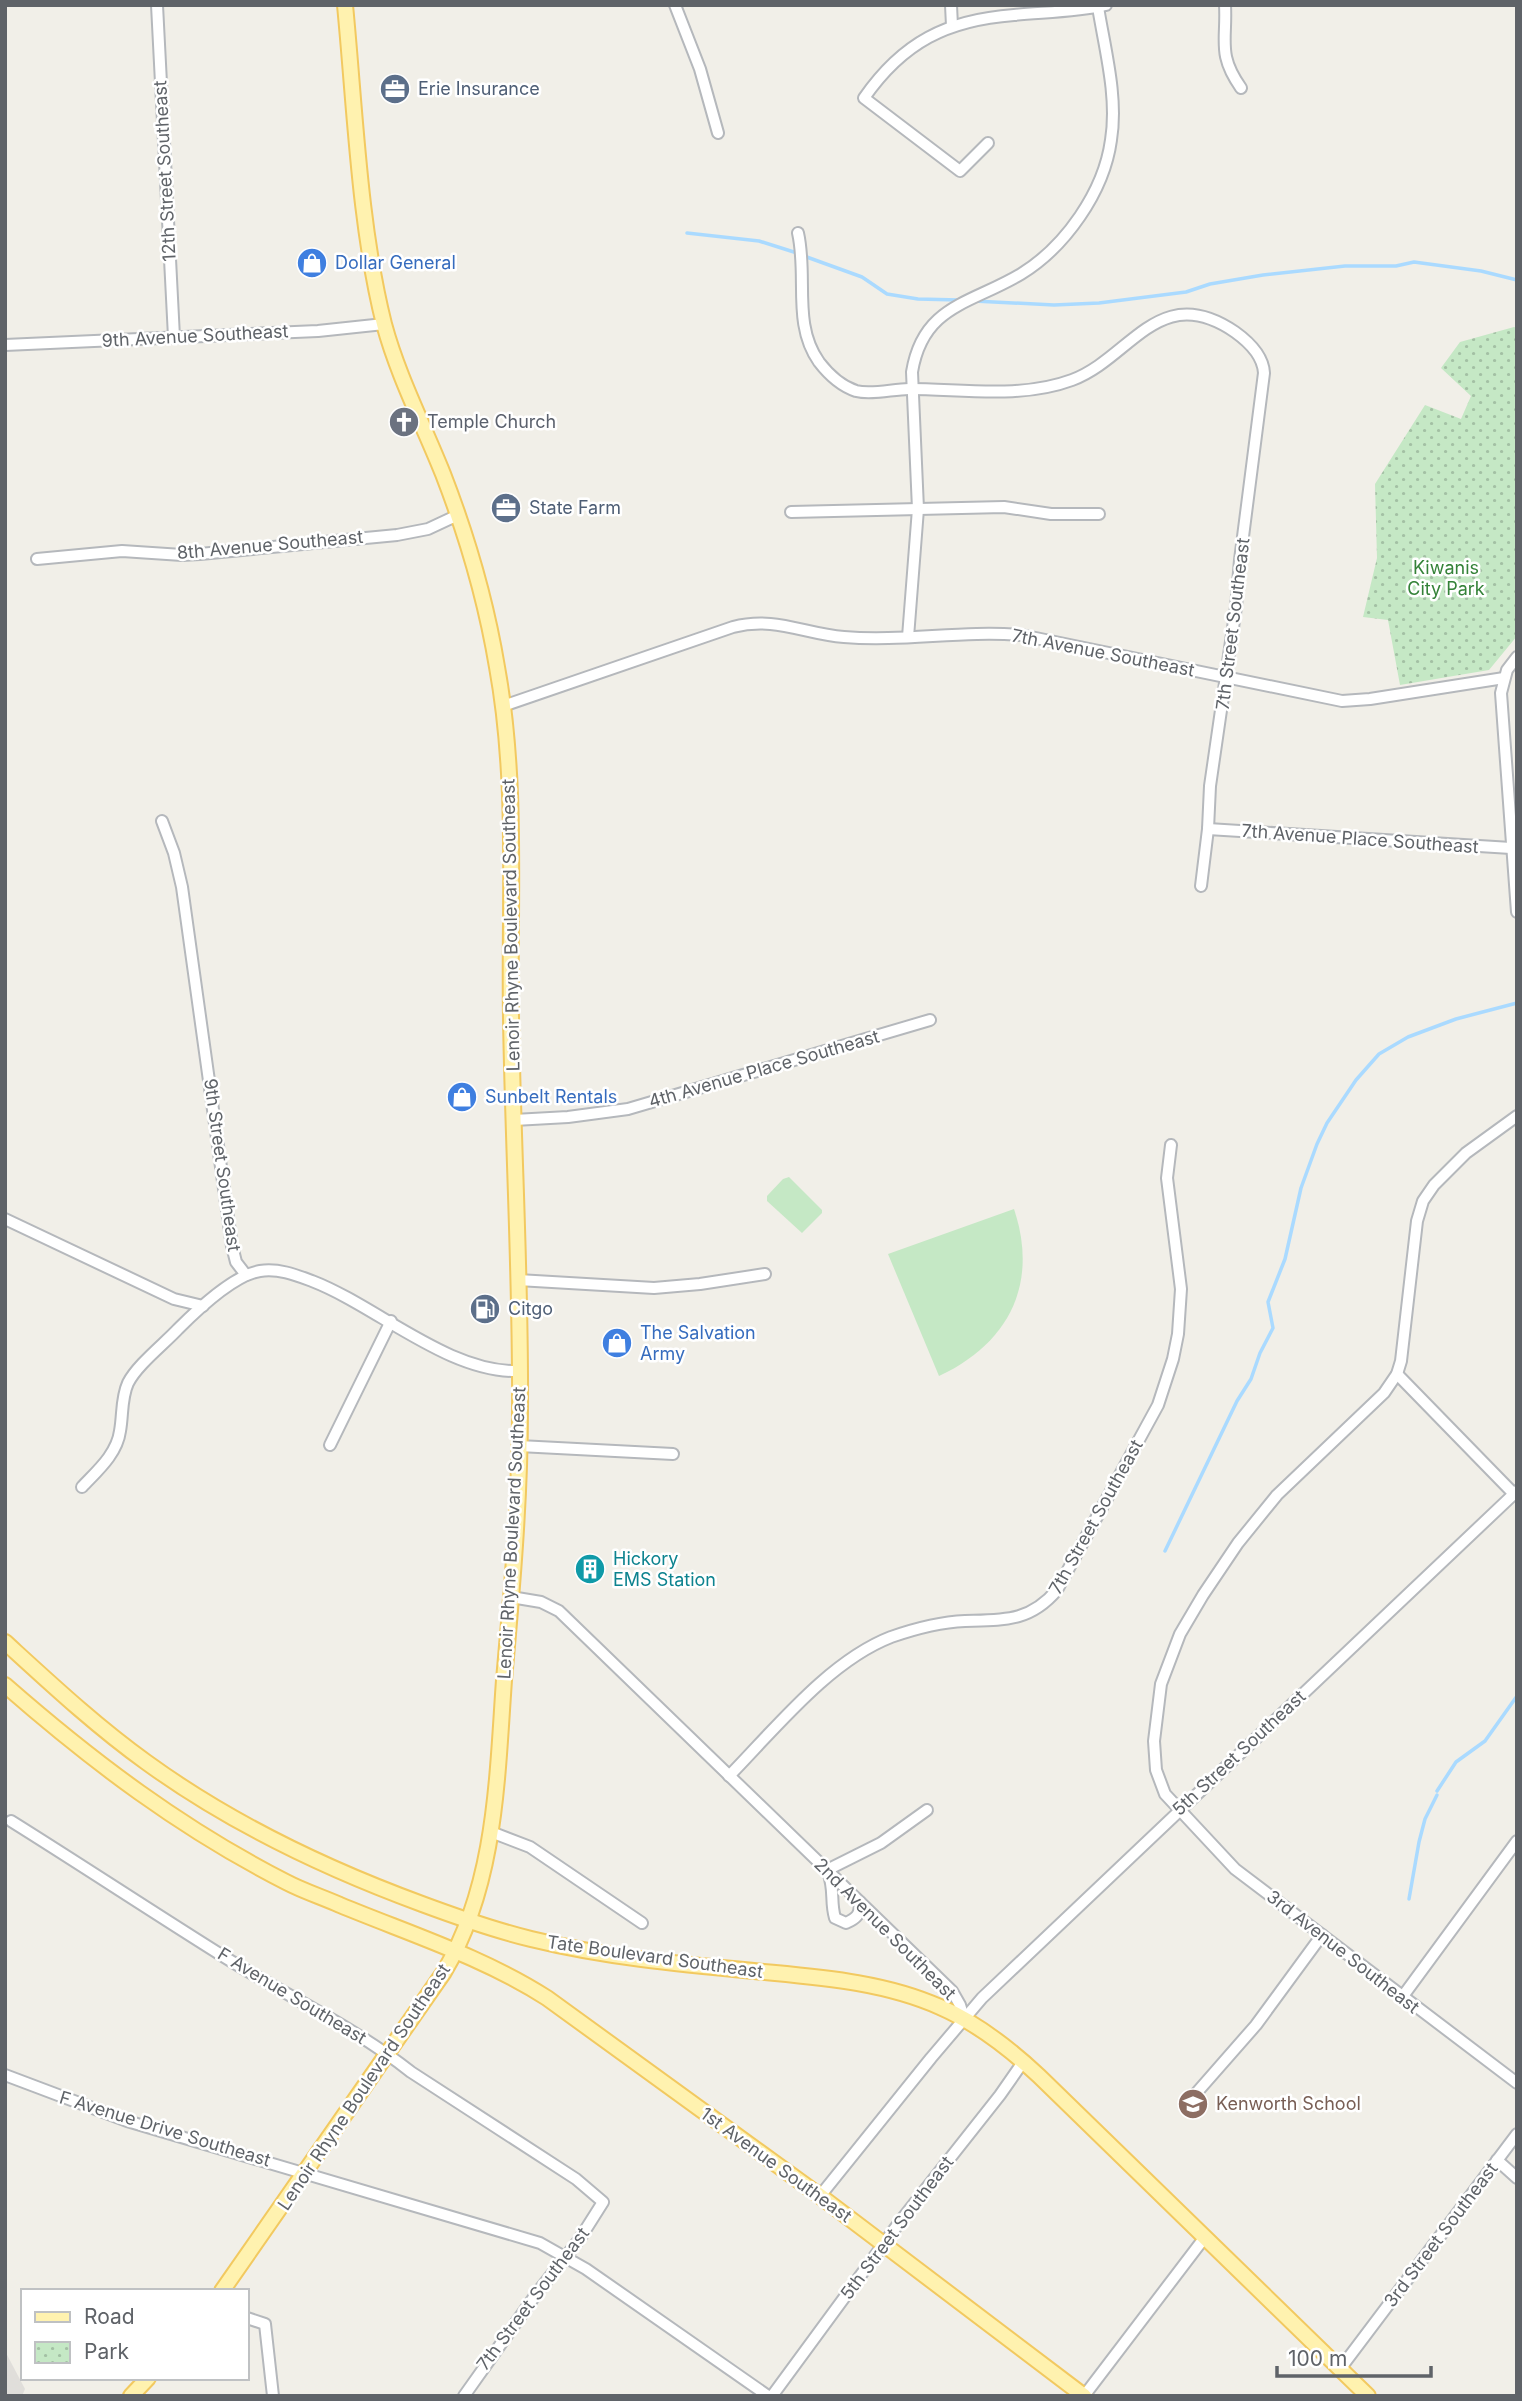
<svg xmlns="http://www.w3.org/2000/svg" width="1522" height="2401" viewBox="0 0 1522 2401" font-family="Inter,sans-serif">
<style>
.industrial{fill:#e0deda}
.green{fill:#c5e8c5}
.park{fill:url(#park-dots)}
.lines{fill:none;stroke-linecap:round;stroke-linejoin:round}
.stream{stroke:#aadaff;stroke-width:3.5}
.minor-casing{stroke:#b5b8bc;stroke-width:14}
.major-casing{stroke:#f2c960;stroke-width:18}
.minor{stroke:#fff;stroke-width:10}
.major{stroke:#fff2af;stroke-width:14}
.labels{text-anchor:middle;stroke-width:5;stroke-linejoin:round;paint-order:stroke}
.service-label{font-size:18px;fill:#4e5e75;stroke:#fff;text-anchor:start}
.street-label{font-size:18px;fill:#5f6368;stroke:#fff}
.shop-label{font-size:18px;fill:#366cbe;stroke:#fff;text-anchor:start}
.worship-label{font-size:18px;fill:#5b616d;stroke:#fff;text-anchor:start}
.park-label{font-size:18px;fill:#348238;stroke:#fff}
.culture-label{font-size:18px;fill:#0d838f;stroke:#fff;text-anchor:start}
.education-label{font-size:18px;fill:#785e54;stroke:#fff;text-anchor:start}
</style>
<defs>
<pattern id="park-dots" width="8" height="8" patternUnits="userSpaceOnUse" patternTransform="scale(1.75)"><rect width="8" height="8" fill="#c5e8c5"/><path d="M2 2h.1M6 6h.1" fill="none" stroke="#a3c0a4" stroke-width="1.8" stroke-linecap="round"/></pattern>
</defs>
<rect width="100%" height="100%" fill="#f1efe8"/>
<!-- industrial -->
<path class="industrial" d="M5,2351L25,2389L22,2396H5Z"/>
<!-- green -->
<g class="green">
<path d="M789,1177L822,1210V1213L802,1233L767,1201V1196L783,1179Z"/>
<path d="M1014,1209C1039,1284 1009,1343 939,1376L888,1254Z"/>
</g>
<!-- park -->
<path class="park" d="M1514,327L1517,328V636L1489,670L1400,685L1388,620L1363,617L1377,558L1375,484L1425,405L1461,419L1471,396L1441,368L1460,342Z"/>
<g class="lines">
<!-- stream -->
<g class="stream">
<path d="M687,233L759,241L797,253"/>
<path d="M804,256L862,277L887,294L918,299L959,300"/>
<path d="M974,301L1054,305L1099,303L1186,292L1210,284L1263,275L1345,266H1396L1414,262L1481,271L1517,280"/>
<path d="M1165,1551L1237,1401L1251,1379L1260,1353L1273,1328L1268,1302L1285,1259L1301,1188L1317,1144L1327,1123L1356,1080L1379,1054L1408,1037L1456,1019L1517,1003"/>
<path d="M1437,1791L1456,1762L1485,1741L1517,1696"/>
<path d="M1409,1899L1419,1842L1425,1819L1437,1795"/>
</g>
<!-- minor casing -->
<g class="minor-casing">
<g id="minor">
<path d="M157,5L174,337"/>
<path d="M675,5L700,69L718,133"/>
<path d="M951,5L952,26"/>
<path d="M1225,5C1227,41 1217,54 1241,88"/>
<path d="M988,143L960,171L864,98C903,42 947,20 1014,15C1045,12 1076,12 1106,5"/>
<path d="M798,233C808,277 792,324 819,362C829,375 841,386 856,391C872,395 893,389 909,389C962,389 1021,399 1072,380C1131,358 1159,280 1235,332C1249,342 1263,355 1264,373L1240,560L1236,607L1210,786L1208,829L1201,886"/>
<path d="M5,345L318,331L384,324"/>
<path d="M791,512L1004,507L1051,514H1099"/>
<path d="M37,559L122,551L182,555L200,554L397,535L428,529L458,515"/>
<path d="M908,637L918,509L912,372C923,305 971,304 1021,274C1065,247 1104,192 1111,140C1118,97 1105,50 1098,7"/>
<path d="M1517,657L1507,670L1501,693L1517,912"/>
<path d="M503,706L733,627C775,616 804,634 844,637C903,642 962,630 1021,635L1342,701L1370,699L1504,678"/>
<path d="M162,821L174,853L182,887L232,1246L236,1262L246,1275"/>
<path d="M1208,829L1511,848"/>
<path d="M1517,1116L1466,1153L1434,1185L1423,1201L1417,1221L1401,1361L1397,1374L1384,1393L1277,1495L1238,1543L1203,1595L1180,1634L1161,1684L1154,1741L1156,1770L1165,1794L1235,1869L1517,2083"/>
<path d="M514,1120L568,1117L628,1109L930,1020"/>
<path d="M5,1219L174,1299L203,1306"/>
<path d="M518,1280L654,1288L700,1284L765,1274"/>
<path d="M1397,1374L1514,1494"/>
<path d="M330,1445L391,1321"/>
<path d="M519,1446L673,1454"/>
<path d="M82,1487C97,1471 117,1454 120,1431C123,1415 121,1398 128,1383C137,1365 164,1344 178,1329C197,1310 234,1275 260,1271C278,1268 296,1275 312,1281C377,1306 449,1374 520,1371"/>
<path d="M511,1597L541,1602L559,1611L952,1991L960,2005L964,2018"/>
<path d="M729,1776C775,1729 829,1661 891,1637C914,1629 941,1622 965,1621C1003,1620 1030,1622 1057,1590L1158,1405L1173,1359L1178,1334L1181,1289L1167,1178L1171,1145"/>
<path d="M11,1821C83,1866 154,1913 226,1958C287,1996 354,2027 411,2072L576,2179L603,2202L579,2240L537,2293L464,2396"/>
<path d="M491,1832L530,1847L642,1923"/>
<path d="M827,1870L881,1843L927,1810"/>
<path d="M828,1872C835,1890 830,1901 835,1918L846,1923C857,1918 860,1915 860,1902"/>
<path d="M1403,1996L1517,1841"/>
<path d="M5,2075L127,2121L540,2243L586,2269L768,2396"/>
<path d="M1192,2098L1256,2025L1322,1935"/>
<path d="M1497,2160L1517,2178"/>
<path d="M820,2196L931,2058L982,1998L1517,1491"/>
<path d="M247,2318L265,2324L273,2396"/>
<path d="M1340,2369L1517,2134"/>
<path d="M772,2396L902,2219L1000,2095L1023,2062"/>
<path d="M1084,2396L1205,2237"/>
</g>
</g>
<!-- major casing -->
<g class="major-casing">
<g id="major">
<path d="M5,1642C51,1684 96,1726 146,1762C230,1823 324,1868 422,1904C457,1917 494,1930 531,1939C604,1957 679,1964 754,1971C815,1977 882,1981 940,2007C977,2023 1009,2048 1039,2076L1368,2396"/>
<path d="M5,1685C93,1762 182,1829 286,1882C303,1891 322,1897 340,1905C410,1934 483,1957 547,1998L820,2196L1084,2396"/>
<path d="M222,2291L444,1972C496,1884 497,1779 504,1680C512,1590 520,1500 520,1409C521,1279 513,1148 511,1018C509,901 518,782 497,667C486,601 467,536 443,474C423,424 398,376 384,324C359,225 355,108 345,5"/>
<path d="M131,2396L148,2378"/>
</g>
</g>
<!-- minor -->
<use href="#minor" class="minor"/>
<!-- major -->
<use href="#major" class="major"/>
</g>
<!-- icons -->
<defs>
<g id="office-disc" transform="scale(1.575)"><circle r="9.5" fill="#5c6f8a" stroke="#fff"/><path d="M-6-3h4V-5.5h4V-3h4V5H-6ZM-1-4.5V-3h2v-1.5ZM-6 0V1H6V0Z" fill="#fff"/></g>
<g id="shop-disc" transform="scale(1.575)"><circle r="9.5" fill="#3f7fe0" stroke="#fff"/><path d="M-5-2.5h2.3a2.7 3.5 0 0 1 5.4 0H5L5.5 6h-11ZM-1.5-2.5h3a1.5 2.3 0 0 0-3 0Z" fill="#fff"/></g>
<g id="church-disc" transform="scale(1.575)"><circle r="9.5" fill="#6b7280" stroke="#fff"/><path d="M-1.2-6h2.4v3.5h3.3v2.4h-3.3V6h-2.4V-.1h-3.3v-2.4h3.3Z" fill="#fff"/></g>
<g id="fuel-disc" transform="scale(1.575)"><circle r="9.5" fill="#5c6f8a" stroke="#fff"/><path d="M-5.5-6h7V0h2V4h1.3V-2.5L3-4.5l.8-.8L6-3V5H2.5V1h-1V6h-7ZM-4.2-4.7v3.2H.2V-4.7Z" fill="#fff"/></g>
<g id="building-disc" transform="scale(1.575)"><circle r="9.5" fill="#0f9aa8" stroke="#fff"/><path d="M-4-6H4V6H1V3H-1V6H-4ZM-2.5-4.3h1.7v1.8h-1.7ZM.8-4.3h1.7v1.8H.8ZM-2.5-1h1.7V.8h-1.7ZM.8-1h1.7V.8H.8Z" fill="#fff"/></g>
<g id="school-disc" transform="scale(1.575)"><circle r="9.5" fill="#8d6e63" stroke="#fff"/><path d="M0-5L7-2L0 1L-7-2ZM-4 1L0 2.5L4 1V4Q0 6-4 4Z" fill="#fff"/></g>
</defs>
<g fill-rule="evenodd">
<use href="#office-disc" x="395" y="89"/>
<use href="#shop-disc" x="312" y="263"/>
<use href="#church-disc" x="404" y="422"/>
<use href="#office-disc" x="506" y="508"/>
<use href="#shop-disc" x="462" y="1097"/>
<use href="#fuel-disc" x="485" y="1309"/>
<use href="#shop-disc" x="617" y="1343"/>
<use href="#building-disc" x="590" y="1569"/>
<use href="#school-disc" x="1193" y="2104"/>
</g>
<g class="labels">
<!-- service labels -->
<g class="service-label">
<text x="418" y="95">Erie Insurance</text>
<text x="529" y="514">State Farm</text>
<text x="508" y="1315">Citgo</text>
</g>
<!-- street labels -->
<g class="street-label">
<text transform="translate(165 171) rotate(-93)" y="6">12th Street Southeast</text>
<text transform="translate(195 336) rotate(-3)" y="6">9th Avenue Southeast</text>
<text transform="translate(270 545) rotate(-5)" y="6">8th Avenue Southeast</text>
<text transform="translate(1233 624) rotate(-83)" y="6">7th Street Southeast</text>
<text transform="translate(1103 653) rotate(11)" y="6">7th Avenue Southeast</text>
<text transform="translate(1360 839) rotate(4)" y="6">7th Avenue Place Southeast</text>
<text transform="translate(511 925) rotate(-91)" y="6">Lenoir Rhyne Boulevard Southeast</text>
<text transform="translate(764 1069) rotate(-16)" y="6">4th Avenue Place Southeast</text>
<text transform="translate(222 1165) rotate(82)" y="6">9th Street Southeast</text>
<text transform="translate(1096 1517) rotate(-61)" y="6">7th Street Southeast</text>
<text transform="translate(512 1533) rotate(-87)" y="6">Lenoir Rhyne Boulevard Southeast</text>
<text transform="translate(1239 1753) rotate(-43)" y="6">5th Street Southeast</text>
<text transform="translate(885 1929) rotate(45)" y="6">2nd Avenue Southeast</text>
<text transform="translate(1343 1952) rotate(38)" y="6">3rd Avenue Southeast</text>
<text transform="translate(655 1957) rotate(8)" y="6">Tate Boulevard Southeast</text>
<text transform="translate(292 1996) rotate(31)" y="6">F Avenue Southeast</text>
<text transform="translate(364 2087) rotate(-56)" y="6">Lenoir Rhyne Boulevard Southeast</text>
<text transform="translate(165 2129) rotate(17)" y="6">F Avenue Drive Southeast</text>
<text transform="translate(776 2165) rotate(36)" y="6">1st Avenue Southeast</text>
<text transform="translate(897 2228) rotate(-53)" y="6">5th Street Southeast</text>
<text transform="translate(1441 2235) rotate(-53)" y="6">3rd Street Southeast</text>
<text transform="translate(533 2299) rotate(-53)" y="6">7th Street Southeast</text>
</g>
<!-- shop labels -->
<g class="shop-label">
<text x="335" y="269">Dollar General</text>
<text x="485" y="1103">Sunbelt Rentals</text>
<text x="640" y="1339">The Salvation<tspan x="640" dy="21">Army</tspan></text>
</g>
<!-- worship labels -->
<g class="worship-label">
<text x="427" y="428">Temple Church</text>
</g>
<!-- park labels -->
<g class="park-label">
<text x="1446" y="574">Kiwanis<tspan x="1446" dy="21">City Park</tspan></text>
</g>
<!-- culture labels -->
<g class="culture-label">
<text x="613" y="1565">Hickory<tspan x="613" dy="21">EMS Station</tspan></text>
</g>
<!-- education labels -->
<g class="education-label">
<text x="1216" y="2110">Kenworth School</text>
</g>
</g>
<!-- border -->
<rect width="1522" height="2401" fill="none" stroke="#5f6368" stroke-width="14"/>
<!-- legend -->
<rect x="21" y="2289" width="228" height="91" fill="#ffffff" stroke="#bfc1c3" stroke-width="2"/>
<rect x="35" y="2312" width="35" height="10" fill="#fff2af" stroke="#bfc1c3" stroke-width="2"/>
<text x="84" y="2324" font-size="21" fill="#5f6368">Road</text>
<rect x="35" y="2342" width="35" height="21" fill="url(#park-dots)" stroke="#bfc1c3" stroke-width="2"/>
<text x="84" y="2359" font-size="21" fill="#5f6368">Park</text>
<!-- scale -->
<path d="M1277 2366v10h154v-10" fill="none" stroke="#5f6368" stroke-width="3.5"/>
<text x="1288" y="2366" font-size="21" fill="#5f6368" stroke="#ffffff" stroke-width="5" paint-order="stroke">100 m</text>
</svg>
